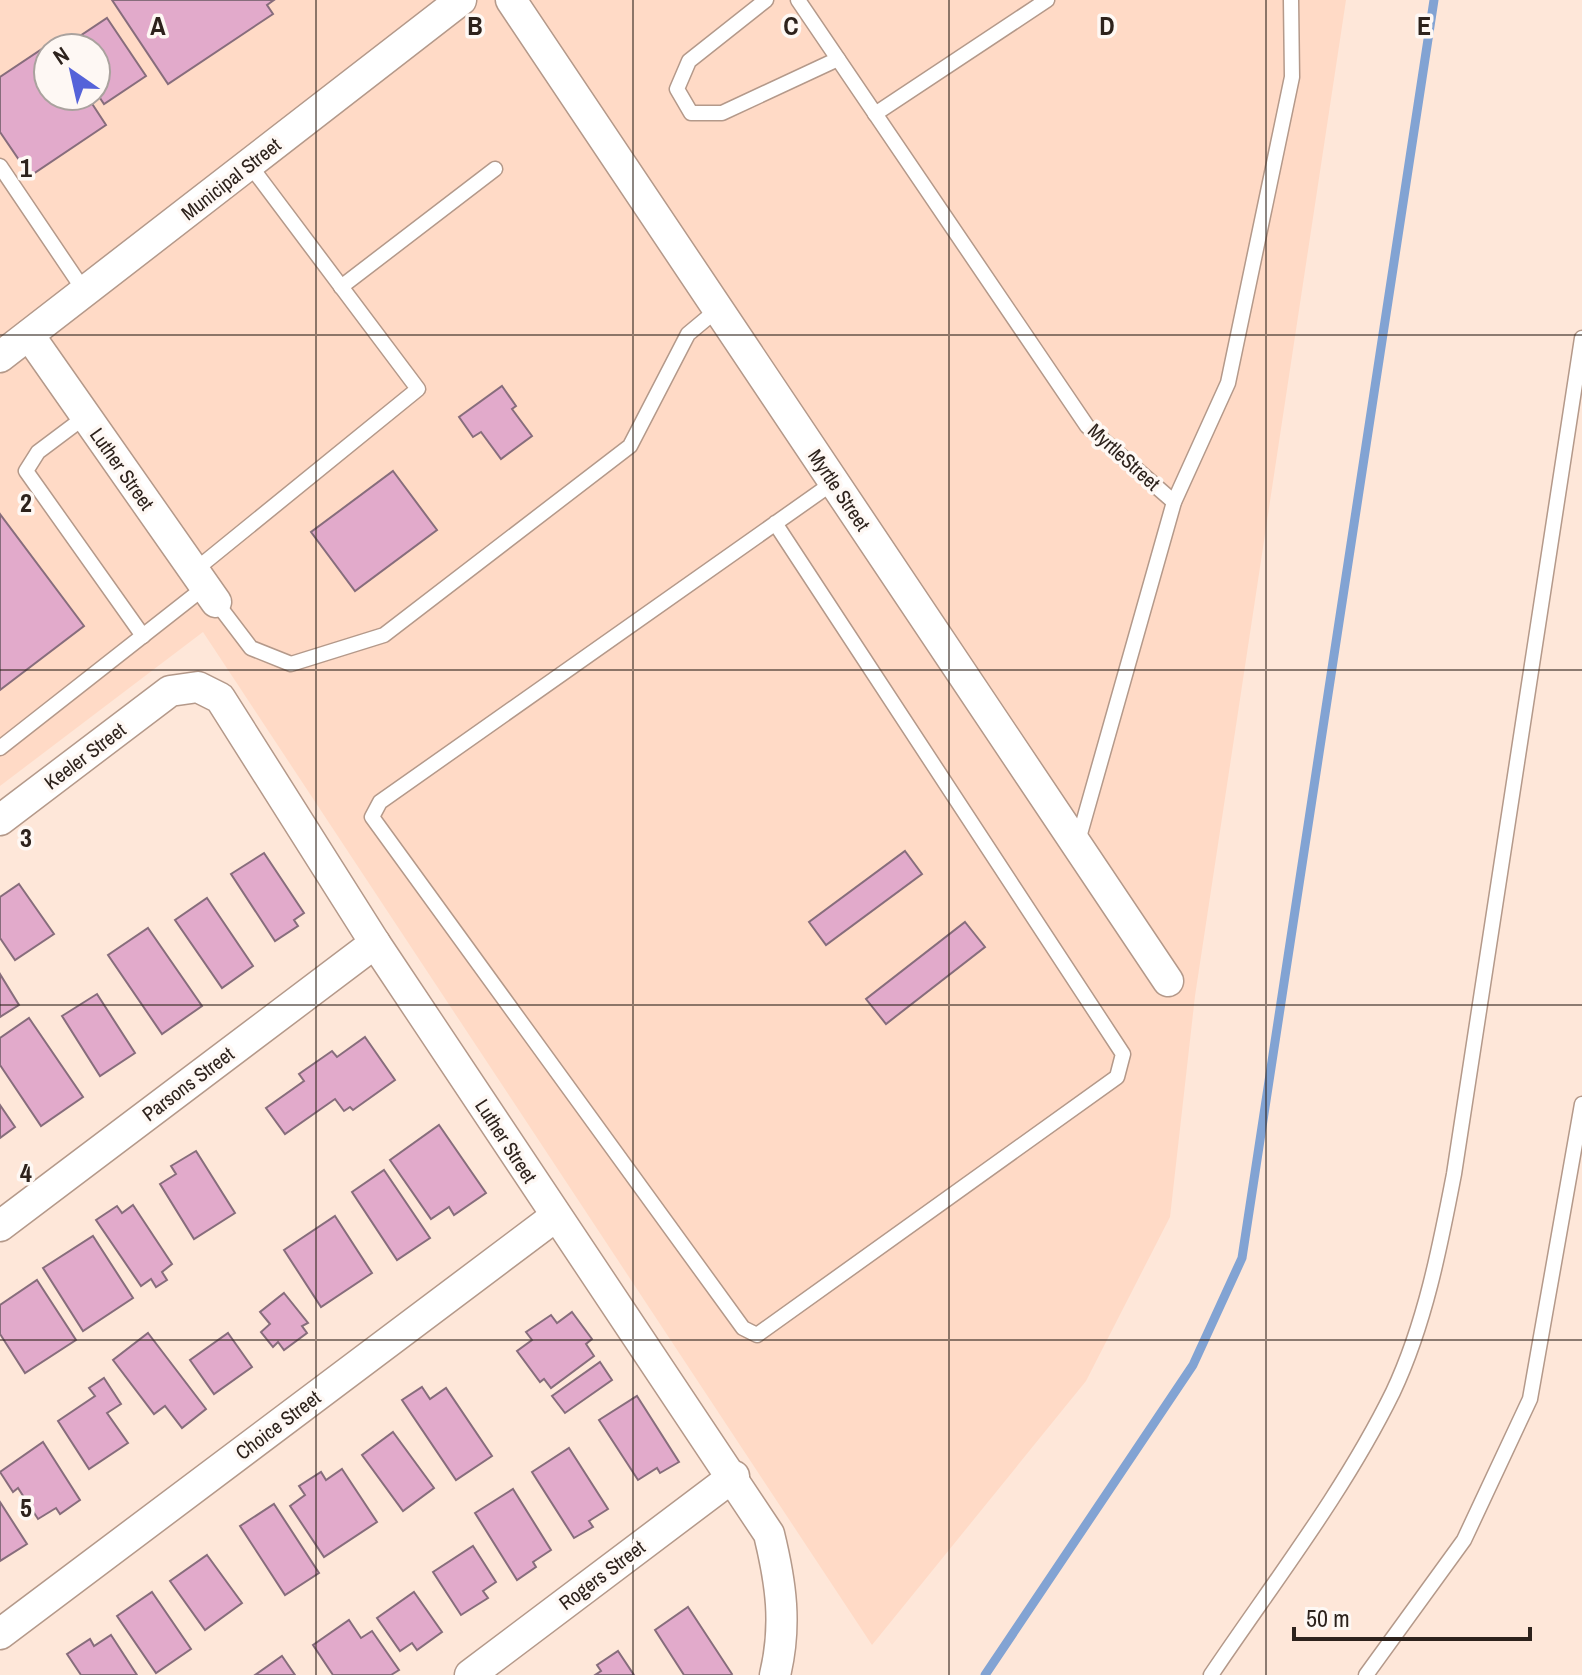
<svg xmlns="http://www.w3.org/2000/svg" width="1582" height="1675" viewBox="0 0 1582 1675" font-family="'Archivo Narrow',sans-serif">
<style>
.built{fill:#ffdac6;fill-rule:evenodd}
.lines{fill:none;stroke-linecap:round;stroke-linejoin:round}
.stream{stroke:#82a3d3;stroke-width:9}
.building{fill:#e2aacb;stroke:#876d7c;stroke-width:2}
.lane-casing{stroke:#b4998a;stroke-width:17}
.street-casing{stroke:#b4998a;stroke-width:33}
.lane{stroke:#fff;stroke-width:14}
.street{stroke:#fff;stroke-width:30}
.grid{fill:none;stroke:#2d221c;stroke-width:2;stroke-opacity:0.55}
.labels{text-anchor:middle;stroke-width:7;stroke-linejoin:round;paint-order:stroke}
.street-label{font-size:20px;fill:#2d221c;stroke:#fef8f4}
.grid-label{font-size:26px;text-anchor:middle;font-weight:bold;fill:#2d221c;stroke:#fef8f4;stroke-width:7;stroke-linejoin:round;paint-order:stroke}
</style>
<rect width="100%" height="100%" fill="#fee7d9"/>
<!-- built -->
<path class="built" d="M0,0H1346L1195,996L1170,1217L1086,1381L872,1645L203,632L0,786ZM48,48H96V96H48Z"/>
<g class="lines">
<!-- stream -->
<path class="stream" d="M985,1675L1193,1365L1242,1258L1434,0"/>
</g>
<!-- building -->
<g class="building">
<path d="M112,0H274L267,5L273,14L168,84Z"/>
<path d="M107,18L146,76L104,104L96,92V48L65,46Z"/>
<path d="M51,43L54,48H48V96H87L106,125L30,176L0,132V77Z"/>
<path d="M502,386L516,406L512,409L532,436L501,459L481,432L473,437L459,417Z"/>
<path d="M393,471L437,530L355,591L311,532Z"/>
<path d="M0,514L84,626L0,690Z"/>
<path d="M905,851L922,874L826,945L809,922Z"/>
<path d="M264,853L304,913L294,920L298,926L275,941L231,874Z"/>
<path d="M19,884L54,934L15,960L0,938V897Z"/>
<path d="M207,898L253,966L222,988L175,920Z"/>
<path d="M965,922L985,947L886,1024L866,999Z"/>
<path d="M148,928L202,1006L162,1034L108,955Z"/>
<path d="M0,974L19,1005L0,1017Z"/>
<path d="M97,994L135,1053L100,1076L62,1016Z"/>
<path d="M29,1018L83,1097L41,1126L0,1065V1038Z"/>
<path d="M365,1037L395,1080L353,1110L350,1107L344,1111L335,1099L285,1134L266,1108L304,1081L299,1074L332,1051L337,1057Z"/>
<path d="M0,1105L15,1127L0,1138Z"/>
<path d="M439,1125L486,1193L454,1215L449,1207L431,1219L390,1160Z"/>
<path d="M196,1151L235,1213L194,1239L160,1184L176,1174L171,1166Z"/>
<path d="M384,1170L430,1238L397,1260L352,1192Z"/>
<path d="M133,1205L172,1264L162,1272L167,1280L156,1287L151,1279L141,1286L96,1220L117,1206L122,1213Z"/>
<path d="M335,1216L372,1273L321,1307L284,1250Z"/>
<path d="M93,1236L133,1298L83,1331L43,1268Z"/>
<path d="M37,1280L76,1340L25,1373L0,1334V1305Z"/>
<path d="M284,1293L308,1323L302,1326L307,1333L284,1350L278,1342L273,1347L261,1332L270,1324L260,1312Z"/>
<path d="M572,1312L592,1339L586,1344L594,1356L551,1388L544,1379L540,1382L517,1351L532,1340L526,1332L551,1315L557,1323Z"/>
<path d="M148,1333L206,1409L182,1428L165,1406L154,1414L113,1360Z"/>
<path d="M228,1333L252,1367L214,1394L190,1360Z"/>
<path d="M600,1362L612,1380L565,1413L552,1396Z"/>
<path d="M104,1378L121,1404L107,1413L128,1443L89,1469L58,1421L95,1396L89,1388Z"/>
<path d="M422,1387L430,1399L446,1388L492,1456L456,1480L402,1400Z"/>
<path d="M637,1396L679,1462L660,1473L657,1468L638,1480L599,1420Z"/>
<path d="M393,1432L434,1488L403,1511L362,1455Z"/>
<path d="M43,1442L80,1500L60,1514L56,1508L38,1519L18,1488L13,1492L0,1472Z"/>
<path d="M569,1448L608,1509L589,1521L593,1527L574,1538L532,1472Z"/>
<path d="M342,1469L377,1522L324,1557L290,1506L305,1495L299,1486L321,1472L326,1480Z"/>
<path d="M513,1489L551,1550L533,1562L536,1567L517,1580L475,1513Z"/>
<path d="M0,1502L27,1544L0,1561Z"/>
<path d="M274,1504L319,1573L285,1595L240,1526Z"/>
<path d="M473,1546L496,1582L483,1591L488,1598L461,1615L433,1572Z"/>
<path d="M207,1555L242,1603L205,1630L170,1581Z"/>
<path d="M152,1592L191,1649L156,1673L117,1616Z"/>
<path d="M414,1592L442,1632L417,1650L412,1643L400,1651L377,1618Z"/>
<path d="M688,1607L732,1674L731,1675H684L655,1630Z"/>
<path d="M349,1620L361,1638L372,1631L399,1670L391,1675H333L313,1645Z"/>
<path d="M111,1635L137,1675H81L67,1654L90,1639L94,1646Z"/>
<path d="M618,1651L634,1675H595L601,1671L597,1665Z"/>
<path d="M282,1656L295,1675H255Z"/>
</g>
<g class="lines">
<!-- lane casing -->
<g class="lane-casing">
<g id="lane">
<path d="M766,0L689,61L677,89L691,113H722L838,59"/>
<path d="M798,0L1087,426L1174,502"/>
<path d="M875,114L1047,0"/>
<path d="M0,166L85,292"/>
<path d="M341,287L495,169"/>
<path d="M86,416L38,452L26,471L143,636"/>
<path d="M775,523L1123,1054L1117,1077L757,1335L743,1328L372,817L380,802L834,482"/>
<path d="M194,571L418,389L249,164"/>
<path d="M216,602L251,648L291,664L384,635L630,446L688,334L718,309"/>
<path d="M0,748L205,587"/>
<path d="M1078,841L1174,502L1228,383L1292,77L1291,0"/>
<path d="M1211,1675C1273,1583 1344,1492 1393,1392C1425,1324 1440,1247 1454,1174L1582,338"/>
<path d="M1366,1675L1464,1540L1530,1399L1582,1104"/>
</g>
</g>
<!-- street casing -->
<g class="street-casing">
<g id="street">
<path d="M511,0L1168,981"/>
<path d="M29,335L216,602"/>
<path d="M0,357L461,0"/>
<path d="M0,820L170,691L198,687L220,698L375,943L769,1534C781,1583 787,1625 775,1675"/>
<path d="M0,1226L375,943"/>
<path d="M0,1634L556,1216"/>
<path d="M470,1675L734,1476"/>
</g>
</g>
<!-- lane -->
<use href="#lane" class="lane"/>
<!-- street -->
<use href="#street" class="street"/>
</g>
<!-- grid -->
<path class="grid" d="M316,0V1675M633,0V1675M949,0V1675M1266,0V1675M0,335H1582M0,670H1582M0,1005H1582M0,1340H1582"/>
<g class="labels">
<!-- street labels -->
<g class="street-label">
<text transform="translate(231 179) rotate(-38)" y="7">Municipal Street</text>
<text transform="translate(1124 457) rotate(42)" y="7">MyrtleStreet</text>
<text transform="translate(122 469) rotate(55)" y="7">Luther Street</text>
<text transform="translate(839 490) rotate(56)" y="7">Myrtle Street</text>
<text transform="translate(85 756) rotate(-37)" y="7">Keeler Street</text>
<text transform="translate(188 1084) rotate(-37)" y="7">Parsons Street</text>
<text transform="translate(506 1141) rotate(57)" y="7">Luther Street</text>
<text transform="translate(278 1425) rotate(-37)" y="7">Choice Street</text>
<text transform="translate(602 1575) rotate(-37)" y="7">Rogers Street</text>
</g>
</g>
<g class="grid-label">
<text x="158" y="35">A</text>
<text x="475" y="35">B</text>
<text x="791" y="35">C</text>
<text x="1107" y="35">D</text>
<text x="1424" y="35">E</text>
<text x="26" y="177">1</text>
<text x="26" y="512">2</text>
<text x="26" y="847">3</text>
<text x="26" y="1182">4</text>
<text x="26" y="1517">5</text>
</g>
<!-- north arrow -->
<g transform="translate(72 72) rotate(326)"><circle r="38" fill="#fef8f4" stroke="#aaa29e" stroke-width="2"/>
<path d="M0-6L14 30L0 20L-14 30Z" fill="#5563d9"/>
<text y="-12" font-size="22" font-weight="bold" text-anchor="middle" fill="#2d221c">N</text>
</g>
<!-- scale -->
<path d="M1294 1627v12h236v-12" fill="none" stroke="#2d221c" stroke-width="4"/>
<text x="1306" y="1627" font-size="24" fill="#2d221c" stroke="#fef8f4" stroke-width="6" paint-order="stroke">50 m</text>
</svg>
